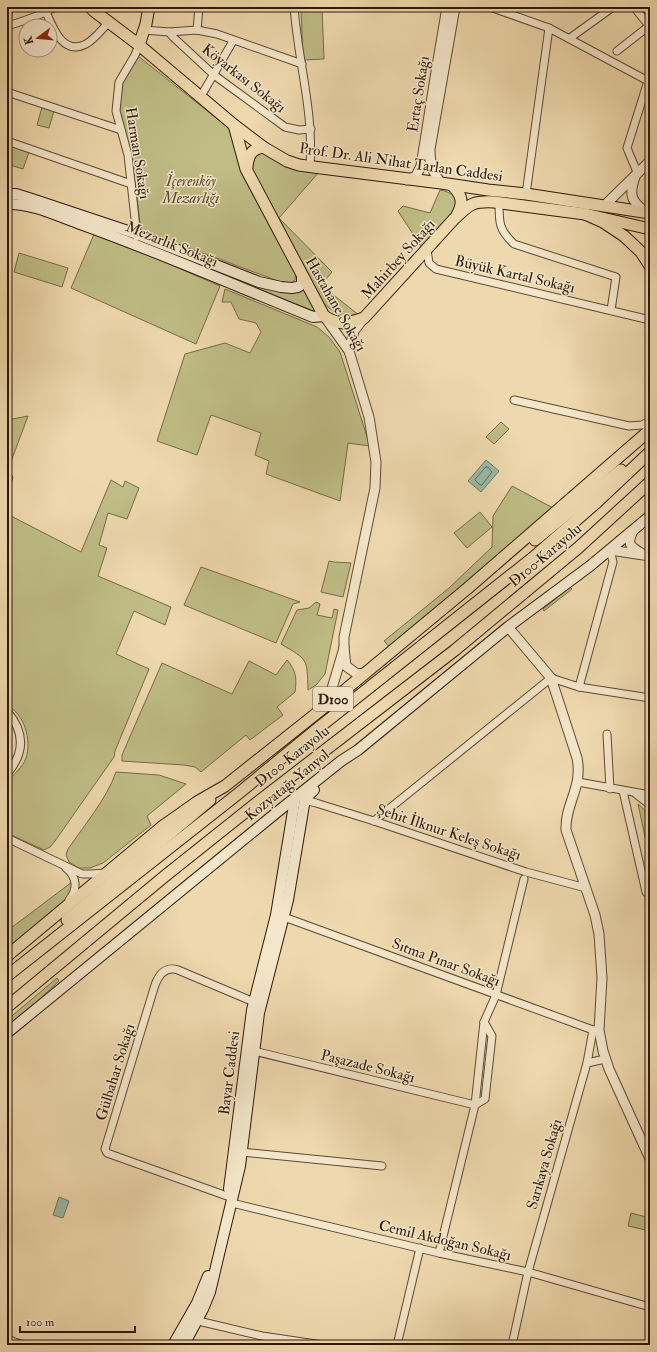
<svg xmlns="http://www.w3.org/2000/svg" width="657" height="1352" viewBox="0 0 657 1352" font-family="'IM FELL Double Pica',serif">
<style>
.green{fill:#bfbc85;stroke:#766a47}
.water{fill:#9abaa6;stroke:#6f7a67}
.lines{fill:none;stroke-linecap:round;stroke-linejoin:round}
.shore{stroke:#646a58;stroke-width:1}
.minor-casing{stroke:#5e4932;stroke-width:9}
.tertiary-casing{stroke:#5e4932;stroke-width:11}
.secondary-casing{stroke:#2e1909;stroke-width:12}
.primary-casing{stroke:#2e1909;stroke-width:13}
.trunk-casing{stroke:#2e1909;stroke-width:13}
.minor{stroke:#f4e6ca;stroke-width:7}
.tertiary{stroke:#f4e6ca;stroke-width:9}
.secondary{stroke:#f4e6ca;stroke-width:10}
.primary{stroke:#eed8ad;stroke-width:11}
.trunk{stroke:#eed8ad;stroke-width:11}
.labels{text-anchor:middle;stroke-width:3;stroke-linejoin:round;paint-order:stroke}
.shield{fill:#f4e6ca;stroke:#695643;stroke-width:1}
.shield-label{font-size:14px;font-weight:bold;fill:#2e1909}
.street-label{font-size:15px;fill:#2e1909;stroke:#f4e6ca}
.park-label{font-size:15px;font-style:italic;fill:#5a4a2e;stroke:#f4e6ca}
</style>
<rect width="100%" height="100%" fill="#eed8ad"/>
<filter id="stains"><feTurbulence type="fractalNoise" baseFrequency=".005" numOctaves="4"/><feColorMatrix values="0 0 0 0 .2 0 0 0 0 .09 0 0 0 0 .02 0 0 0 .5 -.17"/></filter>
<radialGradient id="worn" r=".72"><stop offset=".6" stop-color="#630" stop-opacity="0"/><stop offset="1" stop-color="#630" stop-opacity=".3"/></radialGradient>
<!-- green -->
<g class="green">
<path d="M301,7H322L324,59L303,60Z"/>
<path d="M138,56L230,129L296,272L295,280L291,283L286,284L141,230L132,158L119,115L121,84Z"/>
<path d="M42,107L54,111L49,128L37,125Z"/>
<path d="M10,145L29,152L23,169L7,164V155Z"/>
<path d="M262,152L319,172L279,218L332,272L321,285L360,316L344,320L323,303L271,211L250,170V158Z"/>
<path d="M440,190C451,192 461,198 455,211C452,218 429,240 422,248L398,211L403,206L430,213Z"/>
<path d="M95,232L220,286L196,344L71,288Z"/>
<path d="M19,253L68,268L62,287L14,272Z"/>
<path d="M221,272L261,287L304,285L316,311H311L220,275Z"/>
<path d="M225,289L317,327L329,337L340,352L370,446L348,443L340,501L266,474L269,461L255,455L261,433L211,415L197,455L157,441L185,354L225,343L250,353L261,332L256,323L239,319L231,302H222Z"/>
<path d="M28,416L9,467L13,478L7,494V420Z"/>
<path d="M501,422L509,429L494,444L486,437Z"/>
<path d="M111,480L123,487L125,481L139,488L127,519L108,513L99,545L107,548L98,576L171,607L165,625L134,611L116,654L149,669L115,751L114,757L55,841L50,847L44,850L7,833V782C13,775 23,767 26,758C32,741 24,712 7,706V514L81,552Z"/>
<path d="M512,486L555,509L390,648L384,641L449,588L492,547L493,516Z"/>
<path d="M480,512L492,527L467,548L454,533Z"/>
<path d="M329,561C336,563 343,562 351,563L343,597L321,592Z"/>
<path d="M201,567L300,602L293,604L276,643L184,605Z"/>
<path d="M570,587L572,589L544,611L543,609Z"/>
<path d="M316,602L320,604L317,615L332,618L334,609L338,610L325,674L316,685L308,690C307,658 308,660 281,644L297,610L309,608Z"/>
<path d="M287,660C296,670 297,679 295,692L277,707L283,715L250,740L246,735L201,772L195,767L184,765L122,761V755L162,663L232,694L249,661L276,675Z"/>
<path d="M116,772L159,775L186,784L147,816L151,825L103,863L90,868H79L69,862L66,855L68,849C85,824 106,800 116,772Z"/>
<path d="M638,804L650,815V860Z"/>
<path d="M72,882L74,894L7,957V931Z"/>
<path d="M57,978L59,981L40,999L7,1026V1020Z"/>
<path d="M631,1213L650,1218V1231L628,1226Z"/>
</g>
<!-- water -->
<g class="water">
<path d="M486,460L499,471L481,492L468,481Z"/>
<path d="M59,1197L69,1201L63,1218L53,1215Z"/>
</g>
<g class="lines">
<!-- shore -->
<path class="shore" d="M486,467H488L492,472L482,485H480L475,480Z"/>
<!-- minor casing -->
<g class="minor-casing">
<g id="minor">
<path d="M294,7C298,61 314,112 310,166"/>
<path d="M490,7L549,28L650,82"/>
<path d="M531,7H532"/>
<path d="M634,7L650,27"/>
<path d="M46,12C53,28 63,56 86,44C95,39 102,29 109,22"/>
<path d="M7,17L10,7"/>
<path d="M7,26C24,21 40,16 55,7"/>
<path d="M144,30L169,32L197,30L217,34L302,64"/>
<path d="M197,30L199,7"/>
<path d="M169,32L173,37L214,75L285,127L299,130L311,129"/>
<path d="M570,38L613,7"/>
<path d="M617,51L649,26"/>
<path d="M7,92L121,130"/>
<path d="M201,96L233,41"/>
<path d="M7,141L131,184"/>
<path d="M637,172L627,148L648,81"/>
<path d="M526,194L549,28"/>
<path d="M499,203C499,223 499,230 514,244L616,277L611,310"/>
<path d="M137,237L128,155L116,111L119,82L135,55L139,45"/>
<path d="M427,250L429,263L436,269L650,320"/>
<path d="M514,400L629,426L642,425L650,421"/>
<path d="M579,687L613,562L610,550"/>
<path d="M7,711C25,732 25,753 7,774"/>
<path d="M607,734L610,789"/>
<path d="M578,782L650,795"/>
<path d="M623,791L646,892L650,896"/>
<path d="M636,794L650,805"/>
<path d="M305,800L316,803L374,821L526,872L586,888"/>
<path d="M374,821L551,678L579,687L650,698"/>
<path d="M7,838L82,874H92L105,873"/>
<path d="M66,868C77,877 78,889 69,900"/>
<path d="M284,917L593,1030H599"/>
<path d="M254,1051L475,1105L485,1099L492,1036L484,1022"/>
<path d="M587,1063L605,1059"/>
<path d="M242,1152L382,1166"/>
<path d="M227,1196L107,1153L105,1149L155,985C159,974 166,966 178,970L254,1002"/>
<path d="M232,1203L439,1253L528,1272L650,1307"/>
<path d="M439,1253L475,1105L484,1022L496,995L524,879"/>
<path d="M194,1320L262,1336L323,1345"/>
<path d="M7,1338L12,1341L23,1345"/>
<path d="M397,1345L420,1248"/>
<path d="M512,1345L528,1272L587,1063L593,1030"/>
</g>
</g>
<!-- tertiary casing -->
<g class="tertiary-casing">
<g id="tertiary">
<path d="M635,177C628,196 632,202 647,213"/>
<path d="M407,180L416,176L421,166L435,78L447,7"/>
<path d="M441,183C432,172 430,163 430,149L455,7"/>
<path d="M604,206L650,161"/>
<path d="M324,316L349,351L369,417L376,462L375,488L344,637V648"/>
<path d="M349,351L354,331L364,318"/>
<path d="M633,531C627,543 629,546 641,553"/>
<path d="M610,550L650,556"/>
<path d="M508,627L551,678L577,758C583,788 565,803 566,830L595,915L599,934L602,978L599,1030L603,1051L609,1069L650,1159"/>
<path d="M324,705L330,695L344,648L346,666L357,674L364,673"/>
</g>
</g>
<!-- secondary casing -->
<g class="secondary-casing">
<g id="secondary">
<path d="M7,194H16L32,199L137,234L259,282L281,287L292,288L298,287L302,284V276"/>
<path d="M7,204C33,203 59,217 83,225C161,253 236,286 313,317L324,316"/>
<path d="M7,1033L276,813L341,761L358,750L508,627L590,566L650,516"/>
<path d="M229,1189L252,1010L276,915L295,799"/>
<path d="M173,1345L197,1303L208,1276"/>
<path d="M184,1345L203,1309L210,1292L240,1166L259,1013L288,900L305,799L314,790"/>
</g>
</g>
<!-- primary casing -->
<g class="primary-casing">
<g id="primary">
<path d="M90,7L94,11L139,45L234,125L263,147L287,161L299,165L321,168L441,183L488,190L526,194L650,213"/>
<path d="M139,45L146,24L149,7"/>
<path d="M234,125L246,169L324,316C340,326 347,324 364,318L454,219C470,204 472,201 494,202L585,214L650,229"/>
<path d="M247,167C248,156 251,149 263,147"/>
<path d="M452,185C462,195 464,203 457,215"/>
</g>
</g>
<!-- trunk casing -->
<g class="trunk-casing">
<g id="trunk">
<path d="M585,214L603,222L624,236L641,252L650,266"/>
<path d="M535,540L621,470"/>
<path d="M67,920L210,800"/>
<path d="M7,956L163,826L197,802L225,786L322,709L468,588L650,430"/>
<path d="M7,976L239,793L317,729L535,556L597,502L650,452"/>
<path d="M7,1007L165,876L254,805L455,650L578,548L650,482"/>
</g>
</g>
<!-- minor -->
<use href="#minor" class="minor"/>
<!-- tertiary -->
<use href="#tertiary" class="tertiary"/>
<!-- secondary -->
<use href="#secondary" class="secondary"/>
<!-- primary -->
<use href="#primary" class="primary"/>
<!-- trunk -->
<use href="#trunk" class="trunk"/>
</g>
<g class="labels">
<!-- shield labels -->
<rect class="shield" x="313" y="687" width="40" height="24" rx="3"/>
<g class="shield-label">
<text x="333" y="704">D100</text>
</g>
<!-- street labels -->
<g class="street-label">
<text transform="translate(244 78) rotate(38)" y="5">Köyarkası Sokağı</text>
<text transform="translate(418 94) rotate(-81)" y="5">Ertaç Sokağı</text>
<text transform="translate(138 153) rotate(81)" y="5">Harman Sokağı</text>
<text transform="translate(401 162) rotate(8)" y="5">Prof. Dr. Ali Nihat Tarlan Caddesi</text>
<text transform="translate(172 244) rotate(22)" y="5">Mezarlık Sokağı</text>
<text transform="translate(398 259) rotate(-48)" y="5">Mahirbey Sokağı</text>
<text transform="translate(515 274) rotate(13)" y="5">Büyük Kartal Sokağı</text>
<text transform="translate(336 304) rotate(60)" y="5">Hastahane Sokağı</text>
<text transform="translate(545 555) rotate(-40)" y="5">D100 Karayolu</text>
<text transform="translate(292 756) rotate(-38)" y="5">D100 Karayolu</text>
<text transform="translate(287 785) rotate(-39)" y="5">Kozyatağı Yanyol</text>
<text transform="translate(449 832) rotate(18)" y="5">Şehit İlknur Keleş Sokağı</text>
<text transform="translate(446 962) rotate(20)" y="5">Sıtma Pınar Sokağı</text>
<text transform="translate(368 1066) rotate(14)" y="5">Paşazade Sokağı</text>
<text transform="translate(115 1072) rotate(-73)" y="5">Gülbahar Sokağı</text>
<text transform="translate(229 1073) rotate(-83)" y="5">Bayar Caddesi</text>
<text transform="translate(544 1164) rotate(-74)" y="5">Sarıkaya Sokağı</text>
<text transform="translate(445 1240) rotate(13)" y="5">Cemil Akdoğan Sokağı</text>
</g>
<!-- park labels -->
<g class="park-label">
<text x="191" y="186">İçerenköy<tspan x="191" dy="17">Mezarlığı</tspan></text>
</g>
</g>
<!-- margin -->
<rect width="657" height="1352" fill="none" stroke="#eed8ad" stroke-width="24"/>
<rect x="8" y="8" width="641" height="1336" fill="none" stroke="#2e1909" stroke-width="2"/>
<rect x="12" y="12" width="633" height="1328" fill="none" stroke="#2e1909"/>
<!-- north arrow -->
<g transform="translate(38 38) rotate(254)"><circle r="19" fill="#f4e6ca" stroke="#a5947d"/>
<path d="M0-3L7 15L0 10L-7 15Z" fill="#8f2418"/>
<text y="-6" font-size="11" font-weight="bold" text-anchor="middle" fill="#2e1909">K</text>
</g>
<!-- scale -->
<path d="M20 1326v6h115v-6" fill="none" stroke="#2e1909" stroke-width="2"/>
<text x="26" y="1326" font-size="12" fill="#2e1909" stroke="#f4e6ca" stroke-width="3" paint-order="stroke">100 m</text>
<rect width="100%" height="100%" filter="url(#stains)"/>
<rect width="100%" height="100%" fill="url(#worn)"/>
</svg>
